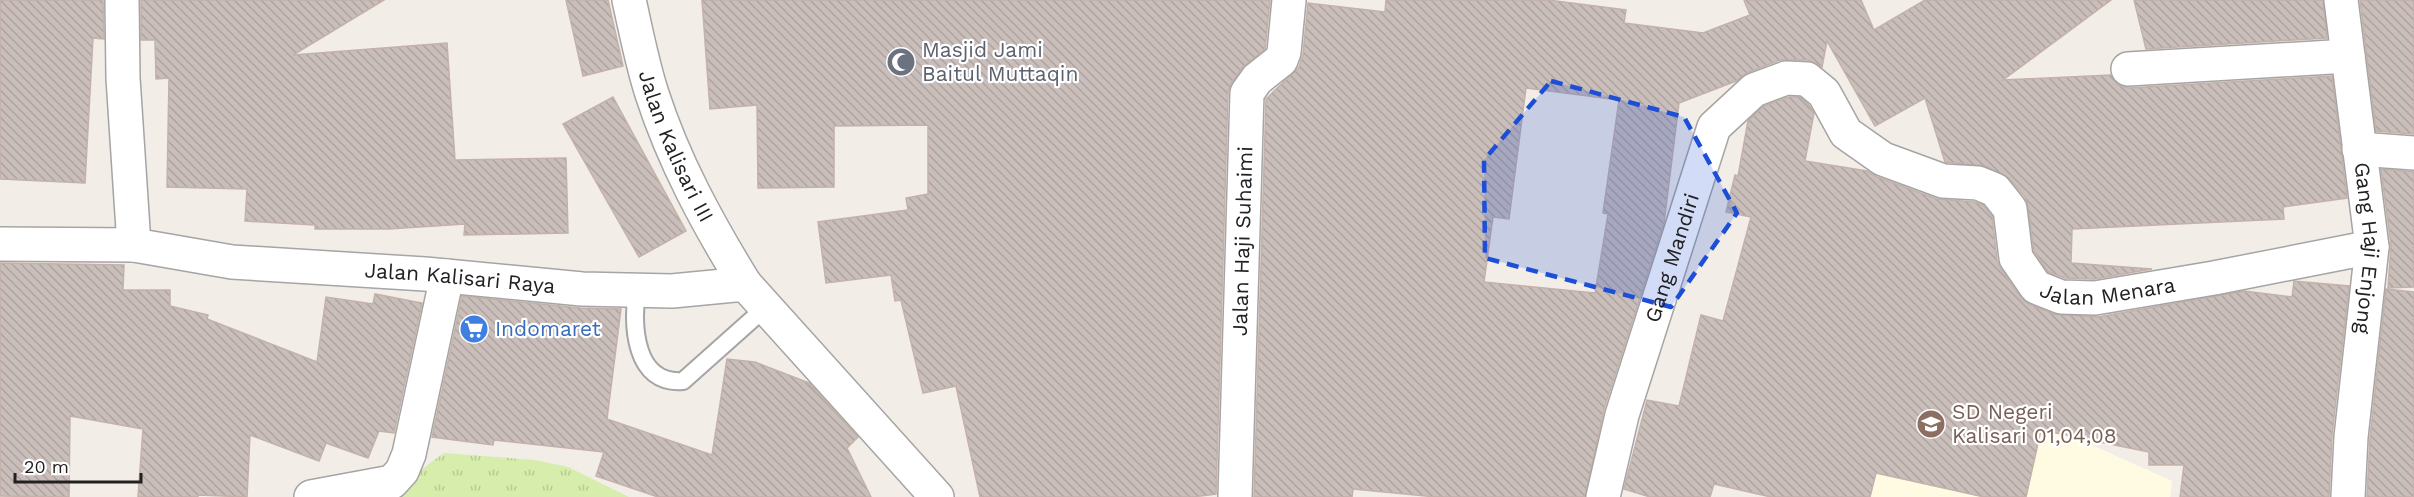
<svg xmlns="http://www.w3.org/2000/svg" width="2414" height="497" viewBox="0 0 2414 497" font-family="'Work Sans',sans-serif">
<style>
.education{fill:#fffbe3}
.grass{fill:url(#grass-tufts)}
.building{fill:url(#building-back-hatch);stroke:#c4b1a9;stroke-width:1.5;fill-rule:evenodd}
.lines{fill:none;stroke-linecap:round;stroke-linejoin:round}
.service-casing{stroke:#a5a5a5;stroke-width:20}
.minor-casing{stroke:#a5a5a5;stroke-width:36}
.tertiary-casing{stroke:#a5a5a5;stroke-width:36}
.service{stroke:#fff;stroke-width:16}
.minor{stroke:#fff;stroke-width:33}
.tertiary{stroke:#fff;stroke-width:33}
.marked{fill:#1d4ed8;fill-opacity:0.2;stroke:#1d4ed8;stroke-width:4.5;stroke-dasharray:12 8;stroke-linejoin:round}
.labels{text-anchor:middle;stroke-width:4.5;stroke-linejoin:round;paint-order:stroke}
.worship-label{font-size:21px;fill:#5b616d;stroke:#fff;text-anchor:start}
.street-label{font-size:21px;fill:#212121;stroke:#fff}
.shop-label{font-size:21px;fill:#366cbe;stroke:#fff;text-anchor:start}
.education-label{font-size:21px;fill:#785e54;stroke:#fff;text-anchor:start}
</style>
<defs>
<pattern id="grass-tufts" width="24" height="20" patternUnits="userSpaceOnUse" patternTransform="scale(1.5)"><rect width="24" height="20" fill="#d6edac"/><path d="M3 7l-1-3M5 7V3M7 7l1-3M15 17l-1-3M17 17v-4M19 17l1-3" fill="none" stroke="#b7cb94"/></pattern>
<pattern id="building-back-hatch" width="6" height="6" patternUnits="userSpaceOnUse" patternTransform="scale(1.5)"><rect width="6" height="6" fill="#cabeba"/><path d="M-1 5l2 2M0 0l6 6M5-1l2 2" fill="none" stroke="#ada3a0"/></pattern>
</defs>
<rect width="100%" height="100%" fill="#f2ede7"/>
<!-- education -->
<path class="education" d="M2056,410L2074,437L2172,481L2170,497H1780Z"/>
<!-- grass -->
<path class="grass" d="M444,453L535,460L568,467L629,497H384Z"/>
<!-- building -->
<g class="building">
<path d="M0,0H103L104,39L93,38L85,183L0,179Z"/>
<path d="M141,0H384L293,55L447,43L455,160L566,158L568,233L464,235L465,224L389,229H315V225L245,221L247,189L167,187L169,78L156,79L155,40H141Z"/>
<path d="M566,0H608L623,66L583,76Z"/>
<path d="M702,0H1270L1265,49L1242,68L1232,82L1228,92L1216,494L1193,497H980L956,386L923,393L901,300L895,301L891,275L826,283L818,222L908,210L906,198L928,194V125L834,126V187L758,188L757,105L710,109Z"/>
<path d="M1386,0H1548L1626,10L1624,23L1703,33L1750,15L1744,0H1861L1874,30L1925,0H2111L2003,80L2111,75L2119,85L2129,88L2332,76L2347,198L2283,207L2284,219L2072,229L2071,263L2152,269L2094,279L2065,278L2048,272L2034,251L2028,206L2025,197L2009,178L1985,166L1945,162L1925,98L1875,126L1827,41L1822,67L1808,60H1780L1747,73L1736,81L1679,103L1664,223L1604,409L1585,497H1436L1353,489L1352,497H1254L1266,99L1299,67L1303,54L1308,3L1385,12ZM1526,88L1619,100L1603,213L1608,214L1595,293L1484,282L1493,217L1509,219Z"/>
<path d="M2134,0H2323L2327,38L2146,49Z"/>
<path d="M2360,0H2414V134L2376,131Z"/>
<path d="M613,97L686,231L639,257L563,124Z"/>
<path d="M1789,97H1800L1809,105L1814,113L1805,161L1867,171L1877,177L1937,199L1974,202L1983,205L1992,216L1997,260L2001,269L2021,298L2029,304L2054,314L2098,317L2244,291L2292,297L2294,281L2349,286L2332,435L2329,497H2180L2184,465H2149V452L2041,430L2026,497H1984L1876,473L1870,497H1771L1714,484L1710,497H1650L1624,489L1647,400L1679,406L1701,315L1723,321L1751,217L1726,212L1735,175L1738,176L1748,121L1764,106Z"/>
<path d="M2381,169L2414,172V287L2388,288L2391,245Z"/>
<path d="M0,263L124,265L123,290H170V306L208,315L207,319L317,362L326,297L373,304L375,294L422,303L394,433L379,431L368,458L326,443L319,461L250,435L247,497L198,495V497H138L143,429L70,416L69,497L0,496Z"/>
<path d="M2386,289L2414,292V497H2367L2370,438Z"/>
<path d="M462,296L580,308L621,309L607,419L712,455L727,359L755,362L809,383L858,437L847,448L871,497H658L596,476L604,452L494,440L493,445L432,437Z"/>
</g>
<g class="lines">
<!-- service casing -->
<g class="service-casing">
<path id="service" d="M637,291C632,325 634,385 683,381L765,308"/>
</g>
<!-- minor casing -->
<g class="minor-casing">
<g id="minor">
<path id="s1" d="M2341,0L2372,247L2351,437L2348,497"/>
<path d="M2128,69L2348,56"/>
<path d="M2359,149L2414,153"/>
<path d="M311,497L392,482L402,471L409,454L447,276"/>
<path id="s2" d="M1235,497L1247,93L1257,79L1281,60L1284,52L1289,0"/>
<path id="s3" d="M1603,497L1622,415L1714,127L1754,90L1786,78L1807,79L1824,93L1846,133L1883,159L1943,181L1978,183L1995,190L2010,209L2016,258L2036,287L2061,297L2095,298L2214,278L2372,247"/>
</g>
</g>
<!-- tertiary casing -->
<g class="tertiary-casing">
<g id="tertiary">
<path d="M122,0L123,78L134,245"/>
<path id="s4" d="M629,0C636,31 642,63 652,94C674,162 708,224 745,284"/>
<path id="s5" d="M0,244L134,245L232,262L425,274L582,289L672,291L745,284L937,497"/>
</g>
</g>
<!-- service -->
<use href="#service" class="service"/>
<!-- minor -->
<use href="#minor" class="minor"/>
<!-- tertiary -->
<use href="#tertiary" class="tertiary"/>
</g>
<!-- marked area -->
<path class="marked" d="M1551,81L1684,117L1737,213L1671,307L1485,258L1484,160Z"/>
<!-- icons -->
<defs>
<g id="mosque-disc" transform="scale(1.5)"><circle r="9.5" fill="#6b7280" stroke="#fff"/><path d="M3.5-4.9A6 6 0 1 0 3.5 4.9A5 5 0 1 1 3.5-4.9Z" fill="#fff"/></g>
<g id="supermarket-disc" transform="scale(1.5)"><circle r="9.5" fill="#3f7fe0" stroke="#fff"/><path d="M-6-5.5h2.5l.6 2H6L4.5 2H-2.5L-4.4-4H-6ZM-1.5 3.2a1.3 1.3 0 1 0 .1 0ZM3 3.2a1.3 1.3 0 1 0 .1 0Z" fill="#fff"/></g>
<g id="school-disc" transform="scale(1.5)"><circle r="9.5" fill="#8d6e63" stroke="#fff"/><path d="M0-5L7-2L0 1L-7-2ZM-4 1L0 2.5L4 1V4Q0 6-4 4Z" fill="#fff"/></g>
</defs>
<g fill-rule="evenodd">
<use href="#mosque-disc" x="901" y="62"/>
<use href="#supermarket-disc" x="474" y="329"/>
<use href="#school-disc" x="1931" y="424"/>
</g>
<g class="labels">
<!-- worship labels -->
<g class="worship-label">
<text x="922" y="57">Masjid Jami<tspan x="922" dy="24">Baitul Muttaqin</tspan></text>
</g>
<!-- street labels -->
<g class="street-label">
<text dy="7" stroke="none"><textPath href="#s4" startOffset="154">Jalan Kalisari III</textPath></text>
<text dy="7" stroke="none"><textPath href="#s2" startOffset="256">Jalan Haji Suhaimi</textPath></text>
<text dy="7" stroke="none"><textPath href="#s1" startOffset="250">Gang Haji Enjong</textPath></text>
<text dy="7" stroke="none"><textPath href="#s3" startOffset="249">Gang Mandiri</textPath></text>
<text dy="7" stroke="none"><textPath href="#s5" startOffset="462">Jalan Kalisari Raya</textPath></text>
<text dy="7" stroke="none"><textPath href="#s3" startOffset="909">Jalan Menara</textPath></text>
</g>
<!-- shop labels -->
<g class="shop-label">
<text x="495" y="336">Indomaret</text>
</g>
<!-- education labels -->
<g class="education-label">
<text x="1952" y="419">SD Negeri<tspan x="1952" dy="24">Kalisari 01,04,08</tspan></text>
</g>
</g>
<!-- scale -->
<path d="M15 473v9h126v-9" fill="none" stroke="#212121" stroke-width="3"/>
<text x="24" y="473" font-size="18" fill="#212121" stroke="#ffffff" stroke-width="4.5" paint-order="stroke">20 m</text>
</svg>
